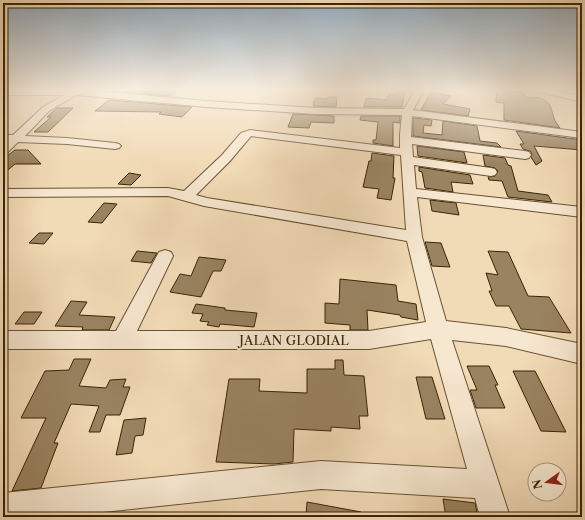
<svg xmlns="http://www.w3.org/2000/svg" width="585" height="520" viewBox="0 0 585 520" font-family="'Libre Caslon Text',serif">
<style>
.building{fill:#998361;stroke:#3a2504}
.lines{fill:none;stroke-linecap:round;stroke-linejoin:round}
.minor-casing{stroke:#685230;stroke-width:2}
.minor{fill:#f6e7d0;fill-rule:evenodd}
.labels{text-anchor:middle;stroke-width:4;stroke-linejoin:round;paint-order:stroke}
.near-street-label{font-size:13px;fill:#3a2504;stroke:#f6e7d0}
</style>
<rect width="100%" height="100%" fill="#f1dab6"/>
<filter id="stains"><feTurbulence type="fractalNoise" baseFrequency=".005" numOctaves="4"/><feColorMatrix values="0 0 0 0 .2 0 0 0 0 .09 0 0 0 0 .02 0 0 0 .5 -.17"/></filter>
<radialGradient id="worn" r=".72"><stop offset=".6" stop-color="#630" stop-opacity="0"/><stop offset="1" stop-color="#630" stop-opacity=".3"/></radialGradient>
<!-- building -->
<g class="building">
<path d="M125,90H177L170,96L123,92Z"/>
<path d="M397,90H405L402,107H364L366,98L386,100L389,94L395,95Z"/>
<path d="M497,90L523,92L525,97L542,98L550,105L555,121L560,128L504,120V103L496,102Z"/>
<path d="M431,92L451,96L443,104L470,109L468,116L421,110Z"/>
<path d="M328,97H337L336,107L313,106L315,98L327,99Z"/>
<path d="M109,100L192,107L182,117L159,114L161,112L95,111Z"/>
<path d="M57,108H73L48,132H34L51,117H47Z"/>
<path d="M293,114L334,116V123L311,122L309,128L288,127Z"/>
<path d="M361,116H400V123L393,122V146L373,143V140H376L378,122L360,120Z"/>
<path d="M413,118L432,120L431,126L424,125L423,133L442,135L443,121L477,126L480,141L497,143L501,147L413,136Z"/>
<path d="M516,131L582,140V150L534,146L542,161L536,165L531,157L532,154L530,151L523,149L520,144H524Z"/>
<path d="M417,146L464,152L467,163L418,156Z"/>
<path d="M15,150H28L41,164H15L3,174V159Z"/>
<path d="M372,153L394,156L393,178H395L391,200L377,198L379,189L363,187L369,161H371Z"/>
<path d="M483,155L505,158L508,165L511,166L518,191L548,195L552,202L508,197L502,181L489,180L488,177L495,176L498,171L495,168L485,166Z"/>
<path d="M419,167L470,175L473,184L451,182L453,192L425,188L422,172L419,171Z"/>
<path d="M129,173L141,175L131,185L118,184Z"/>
<path d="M430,200L456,203L459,215L432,211Z"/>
<path d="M104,203L117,204L102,223L88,222Z"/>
<path d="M39,233H53L44,244L29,243Z"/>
<path d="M425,242L441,243L450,267L432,266Z"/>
<path d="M137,251L157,253L151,263L131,261Z"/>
<path d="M488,251L508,252L528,296L549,297L571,333L521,329L509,306H496L489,291H492L486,273L498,275Z"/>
<path d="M199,257L226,260L221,271H213L201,297L170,292L180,274L191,276Z"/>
<path d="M340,279L396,285L398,301L416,304L418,320L401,317L400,315L367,310L368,330H350V325L325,323V303L339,304Z"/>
<path d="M71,301L87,302L79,315L115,317L109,330H82L83,327L55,326Z"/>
<path d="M196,304L225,308V310L257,313L254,327L220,324L219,327L207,325L209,322L200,321L203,314L192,313Z"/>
<path d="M24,312H42L34,324H15Z"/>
<path d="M74,359H91L79,386L106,388L110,380L126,379L123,387H130L120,415H106L100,432H89L99,406L71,404L54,443H58L41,488L12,491L46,418H21L45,371L69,370Z"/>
<path d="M335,360H343L344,375L364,376L368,416H359L360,429L331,427V431L294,429L293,462L274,464L216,462L229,379H260L259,391L307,393V369H335Z"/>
<path d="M467,366H489L498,385H495L505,408H476L470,390H477Z"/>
<path d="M513,371H535L566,432L541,431Z"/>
<path d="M416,377H432L445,419H426Z"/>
<path d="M146,418L143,435L135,436L132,453L116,455L124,420Z"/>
<path d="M443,499L475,503L478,517H446Z"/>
<path d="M307,502L361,512L360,517H306Z"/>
</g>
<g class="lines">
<!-- minor casing -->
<g class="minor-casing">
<g id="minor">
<path d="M3,90H88L206,101L316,108L404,109L415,90H424L413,110L582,132V138L412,116L411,137L525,151L529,152L531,155L529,158L525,159L412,144L413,157L491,168L495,169L497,172L495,175L491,176L414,165L416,189L582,207V217L417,197L422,237L446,321L506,328L582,344V364L506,346L452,340L510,517H480L475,498L321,489L56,517H3V493L321,461L467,469L431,339L369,349H3V331H116L159,252L165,250L171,252L173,256L137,331H369L426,322L407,241L204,206L168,196L3,197V189L168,188L184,191L222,155L241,133L250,130L400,148V134L402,115L316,114L206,107L76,95L49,111L25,136L67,138L115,143L119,144L121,146L119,148L115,149L67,144L18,142L7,153L3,154V145L6,141H3V135H13L43,107L64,95H3ZM251,136L401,155L406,230L207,198L196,195L230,161Z"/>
<path d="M531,90H551L582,96V102Z"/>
</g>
</g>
<!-- minor -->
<use href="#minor" class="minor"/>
</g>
<!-- sky -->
<linearGradient id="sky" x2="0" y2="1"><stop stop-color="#93aabc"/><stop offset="0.55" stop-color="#f9eede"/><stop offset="1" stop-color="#f9eede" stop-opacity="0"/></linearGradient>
<rect width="585" height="163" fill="url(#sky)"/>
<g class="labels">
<!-- near-street labels -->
<g class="near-street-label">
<text x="294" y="345">JALAN GLODIAL</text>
</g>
</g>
<!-- margin -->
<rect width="585" height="520" fill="none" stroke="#f1dab6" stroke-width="16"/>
<rect x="4" y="4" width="577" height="512" fill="none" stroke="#3a2504" stroke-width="2"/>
<rect x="8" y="8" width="569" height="504" fill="none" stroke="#3a2504"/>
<!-- north arrow -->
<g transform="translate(547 482) rotate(256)"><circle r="19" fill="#f6e7d0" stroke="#ab997e"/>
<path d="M0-3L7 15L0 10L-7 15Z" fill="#8f2418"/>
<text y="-6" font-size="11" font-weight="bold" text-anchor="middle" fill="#3a2504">N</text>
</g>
<rect width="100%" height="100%" filter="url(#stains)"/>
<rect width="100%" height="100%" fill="url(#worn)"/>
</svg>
